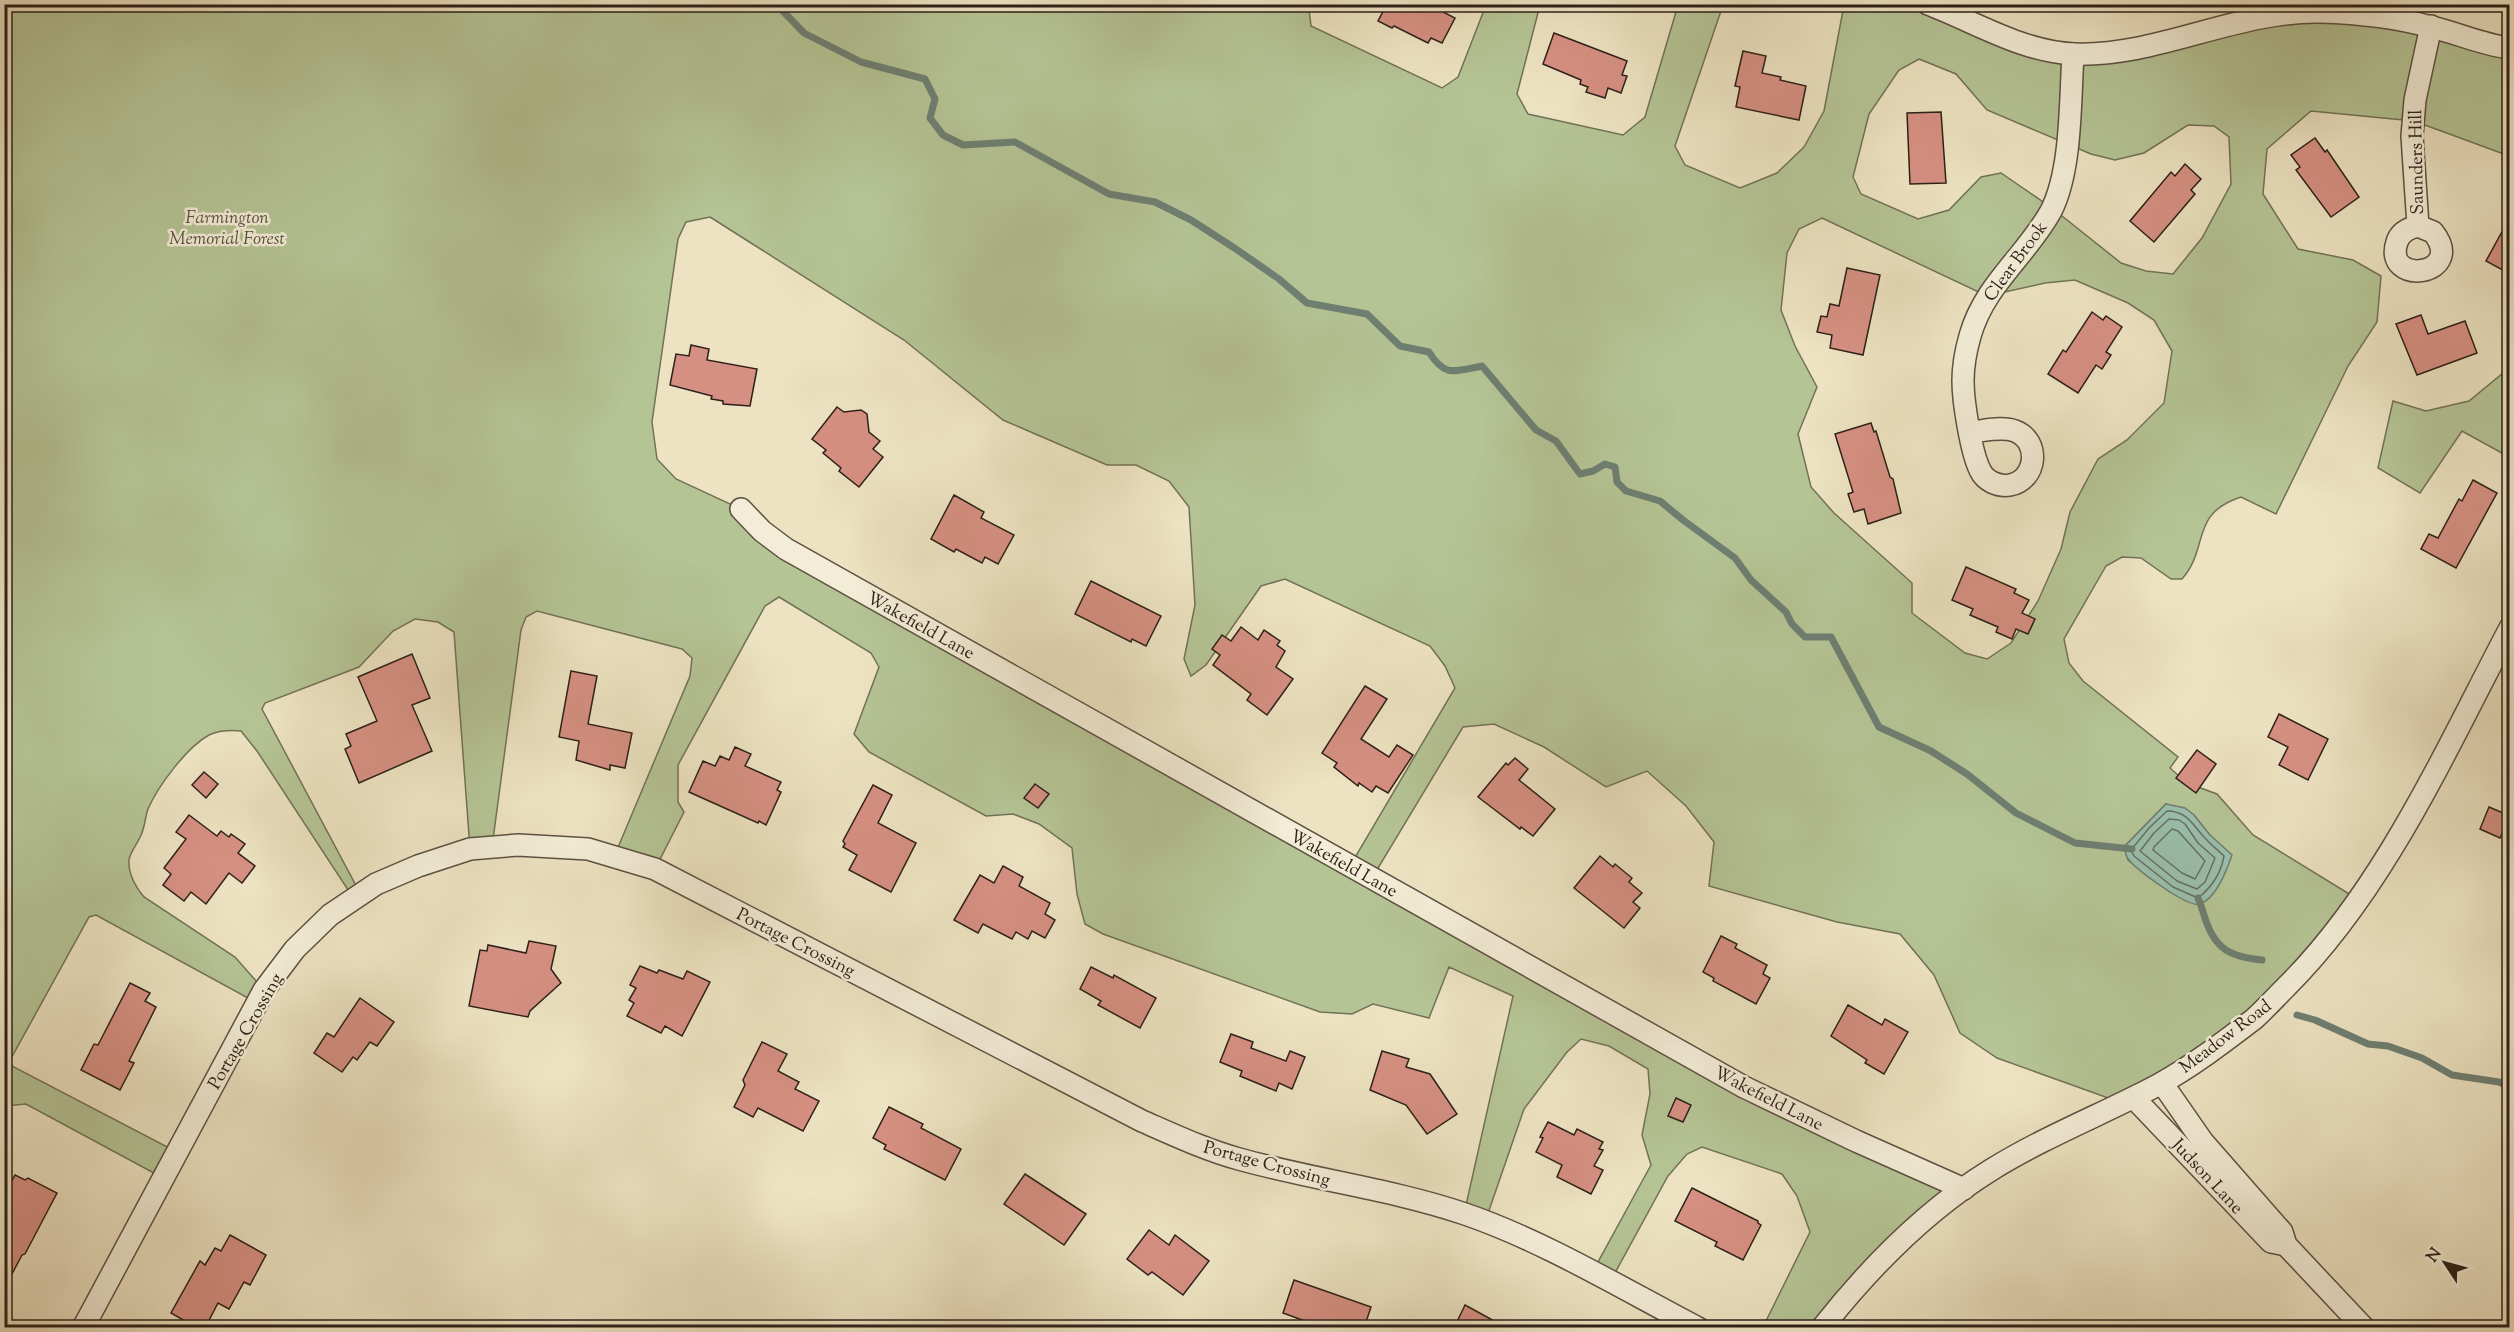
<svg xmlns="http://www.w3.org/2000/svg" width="2514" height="1332" viewBox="0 0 2514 1332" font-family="'Sorts Mill Goudy',serif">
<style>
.green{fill:#b5c495;stroke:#717257;stroke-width:1.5;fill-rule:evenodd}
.water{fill:#9abfad;stroke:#6e7f72;stroke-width:1.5}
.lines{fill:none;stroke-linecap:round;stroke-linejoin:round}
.shore{stroke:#647063;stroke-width:1.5}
.stream{stroke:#6e7f72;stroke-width:7}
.building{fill:#d69083;stroke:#2d2019;stroke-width:1.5}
.minor-casing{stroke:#5d5143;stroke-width:24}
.minor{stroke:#f3edd7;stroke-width:21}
.labels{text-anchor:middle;stroke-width:5;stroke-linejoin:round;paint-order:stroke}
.street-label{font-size:18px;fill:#2d2019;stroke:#f3edd7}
.park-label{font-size:18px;font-style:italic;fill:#56513e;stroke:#f3edd7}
</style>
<rect width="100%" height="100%" fill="#ede3c2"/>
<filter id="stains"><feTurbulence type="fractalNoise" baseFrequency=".00333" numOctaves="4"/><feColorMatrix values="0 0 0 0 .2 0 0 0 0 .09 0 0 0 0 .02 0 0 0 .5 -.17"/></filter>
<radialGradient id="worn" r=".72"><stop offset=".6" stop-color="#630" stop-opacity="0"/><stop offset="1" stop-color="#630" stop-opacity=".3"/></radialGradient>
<!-- green -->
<g class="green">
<path d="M4,5H1311L1309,9L1311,26L1442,88L1458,77L1486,5H1540L1517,94L1528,114L1623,135L1645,117L1678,5H1723L1675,146L1685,165L1740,188L1777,173L1804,147L1824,111L1844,5H1928L2073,54L2317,12L2509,48V156L2414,121L2311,111L2267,149L2263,194L2298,249L2353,260L2381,276L2377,322L2348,366L2276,514L2241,497C2189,514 2210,547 2182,579H2171L2141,558L2122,557L2106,566L2064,639L2069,663L2083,681L2178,757L2170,768L2187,783L2217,794L2253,835L2359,900L2256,1017L2122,1103L1997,1058L1960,1033L1934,975L1900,934L1837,922L1709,886L1714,842L1686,806L1647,771L1606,787L1544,747L1494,724L1463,727L1372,878L1744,1087L1964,1189L1822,1327H1763L1810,1232L1797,1196L1782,1174L1702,1147L1687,1154L1668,1176L1610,1282L1592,1273L1651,1165L1642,1135L1650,1094L1648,1069L1609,1046L1581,1039L1567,1052L1524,1109L1485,1222L1464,1214L1513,996L1449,967L1429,1018L1373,1004L1352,1014L1320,1012L1103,934L1085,924L1077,894L1072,848L1039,824L1013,814L986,816L869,752L854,734L879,667L871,653L779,597L765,606L678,765V802L684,812L655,869L614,857L690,676L692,658L682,649L537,611L526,617L521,630L492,847L470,849L454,632L438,622L415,619L393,631L359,667L265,703L262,709L361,895L354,899L257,751L241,731C230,730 220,730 209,735C187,747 158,786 148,809C145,817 145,827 141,835C138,843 130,852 129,860C128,874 135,886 144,897L235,957L264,990L257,1003L96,915L89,917L8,1064L177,1152L163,1178L26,1104L5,1106ZM1919,59L1956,74L1987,110L2091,154L2115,160L2144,153L2188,125L2214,126L2229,137L2231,184L2202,238L2173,274L2146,271L2121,263L2052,208L2001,173L1981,177L1949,210L1918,219L1861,194L1853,177L1869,114L1899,70ZM710,217L904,340L1003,420L1107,465H1136L1169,481L1189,507L1195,605L1184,659L1191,676L1206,665L1261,586L1285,579L1430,646L1445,666L1455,688L1350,866L762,531L741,509L676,479L657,459L652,422L678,239L686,222ZM1822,218L1987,296L2045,283L2075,280L2128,303L2154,320L2172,351L2164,403L2127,440L2098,459L2070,512L2061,549L2038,601L2011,643L1987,659L1965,653L1912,613V583L1834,513L1811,487L1798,434L1817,387L1795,346L1781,310L1787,253L1799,229ZM2166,804L2194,815L2209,834L2170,892L2128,860L2124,847Z"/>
<path d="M2509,368V457L2462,431L2420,493L2378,468L2393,401L2426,411L2469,401Z"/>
</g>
<!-- water -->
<path class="water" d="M2166,804L2185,808L2194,815L2209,834L2232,855C2227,869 2216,900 2199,904C2188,908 2137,870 2129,860C2126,857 2125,851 2124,847Z"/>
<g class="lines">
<!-- shore -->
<g class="shore">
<path d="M2167,811C2188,811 2193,826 2206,839C2211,845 2218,850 2224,856C2221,873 2212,887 2198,898L2173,887L2134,856L2131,850L2149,828Z"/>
<path d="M2169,819L2179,820L2185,824L2198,843L2215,858L2205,882L2197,889L2177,881L2140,851L2154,833Z"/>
<path d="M2172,829L2178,831L2205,861L2195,879L2182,873L2153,850L2154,847Z"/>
</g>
<!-- stream -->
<g class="stream">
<path d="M776,4L804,33L861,62L925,79L935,99L930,118L943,135L963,145L1015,142L1109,194L1155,202L1191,220L1236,249L1279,279L1307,303L1367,314L1400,346L1429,352C1445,378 1455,371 1482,366L1536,430L1556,441L1580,474L1593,471L1605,464L1615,467L1617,482L1626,491L1660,501L1683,520L1735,558L1751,580L1786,612L1792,624L1805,637H1831L1879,727L1931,751L1967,774L2016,813L2075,843L2132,849"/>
<path d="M2198,898C2201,904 2202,909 2204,915C2214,949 2230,957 2262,960"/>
<path d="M2297,1015L2315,1020L2368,1044L2388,1046L2422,1058L2452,1075L2499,1082L2510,1087"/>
</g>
</g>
<!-- building -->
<g class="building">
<path d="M1387,4H1447L1443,12L1455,18L1442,43L1431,38L1428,43L1394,26L1392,28L1378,21Z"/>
<path d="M1554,33L1627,61L1622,75L1627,76L1621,93L1608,88L1605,98L1586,92L1588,87L1580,84L1581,80L1543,64Z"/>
<path d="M1743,51L1766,56L1762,73L1781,77L1780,80L1806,86L1799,120L1736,107L1740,87L1735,86Z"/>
<path d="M1941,112L1946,183L1910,184L1907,113Z"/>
<path d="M2315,138L2325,152L2327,150L2359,197L2331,217L2296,170L2300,167L2291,155Z"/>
<path d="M2185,164L2201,179L2191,190L2195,194L2154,242L2130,221L2171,172L2175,176Z"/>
<path d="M2510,217V274L2486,261Z"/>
<path d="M1847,268L1880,275L1863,355L1830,348L1832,335L1817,332L1821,316L1827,317L1830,304L1839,306Z"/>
<path d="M2092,312L2103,320L2106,316L2122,327L2106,352L2111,355L2102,369L2096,365L2078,393L2048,374L2063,350L2066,352Z"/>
<path d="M2421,315L2428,334L2465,321L2477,353L2417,375L2396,324Z"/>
<path d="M691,345L709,349L707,360L757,369L750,406L723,404V401L711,399L712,396L670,385L676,354L689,356Z"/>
<path d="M837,407L844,412L861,410L867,414L869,432L880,441L873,449L883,457L859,487L839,471L841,468L823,453L826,450L812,439Z"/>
<path d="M1871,423L1874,432L1876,431L1890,477L1893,479L1901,513L1868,524L1864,509L1854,512L1848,494L1853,492L1835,434Z"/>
<path d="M2473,480L2497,493L2456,568L2421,549L2429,534L2438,538L2459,499L2462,501Z"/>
<path d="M954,495L984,512L981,518L1014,535L998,564L985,557L982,563L956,549L954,552L931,539Z"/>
<path d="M1966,567L2016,589L2014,593L2029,600L2022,613L2035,619L2028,634L2016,629L2012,639L1996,632L1998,627L1970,615L1973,609L1952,600Z"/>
<path d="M1091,581L1161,616L1146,646L1132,639L1131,642L1075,614Z"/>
<path d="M1241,627L1258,640L1264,630L1280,641L1277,645L1285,651L1276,667L1293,679L1267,715L1247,700L1251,694L1213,665L1220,655L1212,649L1222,635L1231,641Z"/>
<path d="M412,654L430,698L412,705L432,751L359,783L345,749L351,746L346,734L377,721L358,677Z"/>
<path d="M571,671L597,676L588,724L632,733L625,768L610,765V770L576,760L579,741L559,737Z"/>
<path d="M1365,686L1387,699L1361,739L1389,757L1397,745L1413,755L1388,793L1376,786L1372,792L1359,783L1358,786L1334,767L1337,763L1322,753Z"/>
<path d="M2279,714L2328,739L2308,780L2279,765L2288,747L2268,737Z"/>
<path d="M735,747L751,754L745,766L781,782L777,790L781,792L766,825L759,821L758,823L689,792L703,761L715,766L720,756L729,760Z"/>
<path d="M2197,750L2216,764L2196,793L2176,778Z"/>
<path d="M1515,758L1528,769L1519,780L1555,809L1533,836L1521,827L1520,829L1478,797L1506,763L1508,765Z"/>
<path d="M204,772L218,784L206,798L192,785Z"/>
<path d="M1035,784L1049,794L1038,808L1024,798Z"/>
<path d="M873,785L892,795L878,823L916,843L891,892L849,870L857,855L843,847L845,844L843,841Z"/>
<path d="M2489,807L2510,816L2500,838L2480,829Z"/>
<path d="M189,815L217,836L221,831L229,837L231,834L245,844L238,853L255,866L242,883L229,873L206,904L191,892L184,901L163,885L171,874L164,868L186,839L176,832Z"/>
<path d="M1600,856L1613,867L1615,864L1632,878L1629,882L1642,893L1633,902L1640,908L1624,928L1574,888Z"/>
<path d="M1003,866L1023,877L1019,886L1050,903L1045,914L1055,920L1045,938L1032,931L1028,939L1016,932L1012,939L983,924L978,933L954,920L980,875L994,883Z"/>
<path d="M1721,936L1737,944L1735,948L1767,965L1763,974L1770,978L1756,1004L1713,981L1714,978L1703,972Z"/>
<path d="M529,941L556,946L551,969L561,983L530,1011L528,1017L469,1006L480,950L487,951L488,945L526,953Z"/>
<path d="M640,966L657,973L659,970L683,979L687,971L710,982L682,1036L665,1026L661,1033L627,1016L634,1003L629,1000L636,988L630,985Z"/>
<path d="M1091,967L1113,978L1114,975L1156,998L1140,1028L1098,1005L1101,1001L1080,989Z"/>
<path d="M130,983L150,993L145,1001L156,1007L129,1061L134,1063L120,1090L81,1070L94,1044L98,1045Z"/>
<path d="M360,998L394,1022L377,1046L370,1042L357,1060L353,1057L342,1072L314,1053L327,1033L334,1037Z"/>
<path d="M1848,1005L1882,1025L1885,1019L1908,1032L1884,1074L1865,1063L1867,1060L1831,1036Z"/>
<path d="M1231,1034L1253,1042L1251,1048L1286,1061L1290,1051L1305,1057L1292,1089L1279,1083L1276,1091L1240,1076L1242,1071L1220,1062Z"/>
<path d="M762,1042L787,1054L778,1071L799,1082L795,1089L819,1101L803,1131L758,1108L753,1117L734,1107L745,1085L743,1080Z"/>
<path d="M1382,1051L1409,1059L1406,1067L1430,1074L1457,1114L1427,1134L1406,1105L1370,1090Z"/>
<path d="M1676,1098L1691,1105L1683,1122L1668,1116Z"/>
<path d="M889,1107L923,1124L921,1128L961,1149L945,1180L884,1149L886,1145L873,1138Z"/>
<path d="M1548,1122L1574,1135L1577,1129L1603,1142L1599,1149L1603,1150L1594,1166L1603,1170L1591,1194L1557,1177L1562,1165L1536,1152L1543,1138L1540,1137Z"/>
<path d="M1025,1174L1086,1214L1064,1245L1004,1204Z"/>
<path d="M15,1175L25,1180L28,1178L57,1193L25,1254L22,1255L4,1289V1207L12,1192L7,1190Z"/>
<path d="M1692,1188L1758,1221V1223L1761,1225L1743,1260L1715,1246L1717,1242L1675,1221Z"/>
<path d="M1149,1230L1169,1245L1175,1235L1209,1261L1183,1295L1152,1272L1148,1275L1127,1259Z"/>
<path d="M230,1235L266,1255L250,1285L244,1282L229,1309L218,1303L205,1328H197L171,1313L200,1261L205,1265L215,1248L221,1251Z"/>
<path d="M1294,1280L1371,1307L1364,1328H1324L1283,1313Z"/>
<path d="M1465,1305L1507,1328H1454Z"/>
</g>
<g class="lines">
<!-- minor casing -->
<g class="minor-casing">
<g id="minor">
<path d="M1928,4C1975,22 2023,52 2074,54C2157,57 2235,11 2319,12C2355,13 2396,17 2431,27C2458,33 2482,45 2510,48"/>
<path d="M2418,226L2433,232C2468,276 2382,287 2397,242C2400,232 2409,228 2418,226L2412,136L2415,100L2431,26"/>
<path d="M1970,432C1984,431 2002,426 2015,431C2041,441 2037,480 2010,485C1998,487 1985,481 1980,470C1971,452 1963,401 1963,381C1963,366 1966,350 1970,336C1984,285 2027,255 2051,211C2072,170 2070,100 2073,54"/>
<path d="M741,509L762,531L786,549L1744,1087L1856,1141L1964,1189"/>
<path d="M2162,1083L2203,1142L2282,1232L2286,1245L2364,1328"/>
<path d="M2134,1098L2271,1242L2286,1245"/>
<path d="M83,1328L264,990L295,949L330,915L376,884L418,866L470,849L518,845L588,849L655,869L1142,1121C1174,1135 1206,1150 1239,1159C1314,1180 1391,1189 1465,1214C1544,1241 1623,1289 1698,1328"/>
<path d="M1822,1328C1870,1267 1925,1211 1991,1170C2044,1137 2103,1114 2158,1085C2191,1067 2224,1042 2254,1019C2265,1009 2276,997 2286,987C2384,890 2446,749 2510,628"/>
</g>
</g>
<!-- minor -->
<use href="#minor" class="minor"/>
</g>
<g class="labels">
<!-- street labels -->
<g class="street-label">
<text transform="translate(2416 162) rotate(-91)" y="6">Saunders Hill</text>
<text transform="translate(2015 261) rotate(-54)" y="6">Clear Brook</text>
<text transform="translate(921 625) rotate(29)" y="6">Wakefield Lane</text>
<text transform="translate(1344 863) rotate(29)" y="6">Wakefield Lane</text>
<text transform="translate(796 942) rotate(27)" y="6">Portage Crossing</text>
<text transform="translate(245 1031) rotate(-60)" y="6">Portage Crossing</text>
<text transform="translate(2225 1036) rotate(-37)" y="6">Meadow Road</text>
<text transform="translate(1769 1098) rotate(27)" y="6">Wakefield Lane</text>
<text transform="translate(1267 1163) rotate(15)" y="6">Portage Crossing</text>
<text transform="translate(2208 1176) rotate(47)" y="6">Judson Lane</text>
</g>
<!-- park labels -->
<g class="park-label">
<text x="227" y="223">Farmington<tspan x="227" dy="21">Memorial Forest</tspan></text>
</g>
</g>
<!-- margin -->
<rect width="2514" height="1332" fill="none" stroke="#ede3c2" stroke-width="24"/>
<rect x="6" y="6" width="2502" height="1320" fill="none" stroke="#2d2019" stroke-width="3"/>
<rect x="12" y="12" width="2490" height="1308" fill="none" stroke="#2d2019" stroke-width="1.5"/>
<!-- north arrow -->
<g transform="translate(2445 1263) rotate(306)" stroke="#f3edd7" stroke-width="4.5" paint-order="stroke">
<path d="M0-4.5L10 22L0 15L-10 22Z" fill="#2d2019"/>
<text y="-9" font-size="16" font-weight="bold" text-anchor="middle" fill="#2d2019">N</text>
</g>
<rect width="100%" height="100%" filter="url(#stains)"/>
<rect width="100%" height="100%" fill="url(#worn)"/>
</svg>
